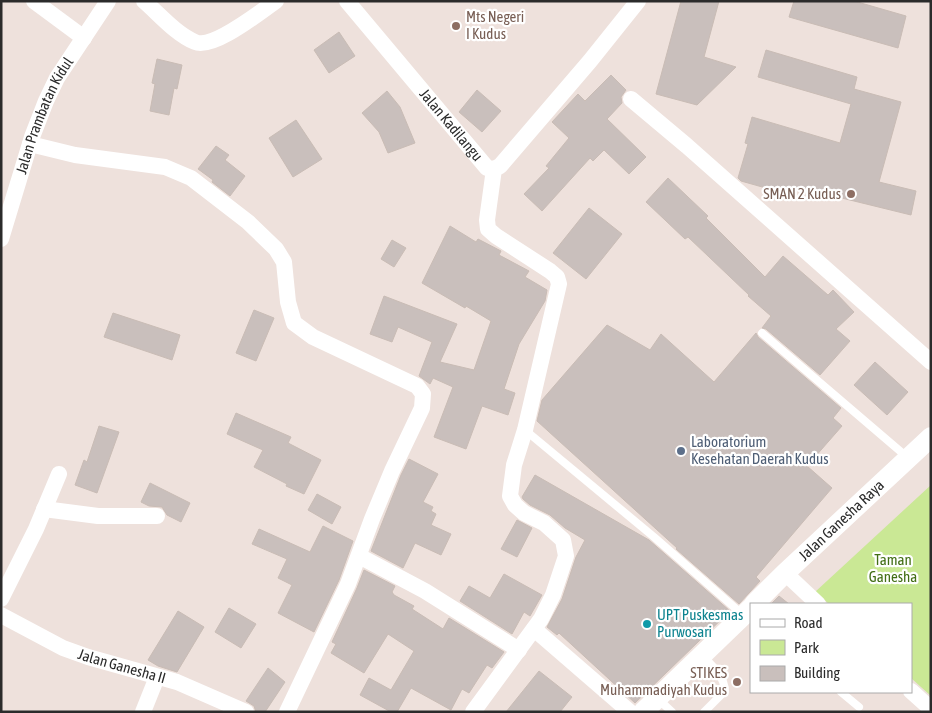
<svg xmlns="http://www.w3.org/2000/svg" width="932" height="713" viewBox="0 0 932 713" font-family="'Asap Condensed',sans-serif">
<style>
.green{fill:#cae895}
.building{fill:#c9bfbc;stroke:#c9bcb5}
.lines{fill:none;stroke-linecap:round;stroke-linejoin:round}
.service{stroke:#fff;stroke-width:8}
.minor{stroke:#fff;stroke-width:16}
.tertiary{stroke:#fff;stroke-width:20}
.education-dot{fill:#8d6e63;stroke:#fff;stroke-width:2}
.service-dot{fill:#5c6f8a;stroke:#fff;stroke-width:2}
.culture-dot{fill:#0f9aa8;stroke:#fff;stroke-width:2}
.labels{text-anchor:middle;stroke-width:4.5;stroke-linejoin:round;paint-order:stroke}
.education-label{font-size:15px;fill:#785e54;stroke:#fff;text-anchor:end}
.street-label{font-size:15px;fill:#2b2b2b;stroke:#fff}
.service-label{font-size:15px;fill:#4e5e75;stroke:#fff;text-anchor:start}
.park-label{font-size:15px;fill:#426e15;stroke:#fff}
.culture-label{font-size:15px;fill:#0d838f;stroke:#fff;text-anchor:start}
</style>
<rect width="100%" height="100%" fill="#eee1dc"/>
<!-- green -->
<path class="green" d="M931,485V696L911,678V604H829L815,592Z"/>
<!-- building -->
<g class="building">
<path d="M681,1H719L704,57L736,67L697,105L656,94Z"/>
<path d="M794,1H854L906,16L898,48L789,17Z"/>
<path d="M339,32L355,56L329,73L314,50Z"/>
<path d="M766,50L857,77L854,89L901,102L879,182L916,191L911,215L797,187L794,196L741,181L738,178L748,144L745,143L752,117L840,143L851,104L758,77Z"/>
<path d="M157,59L182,65L177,89L174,88L169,115L150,111L155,84L152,83Z"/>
<path d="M611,75L626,90L621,97L622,103L607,119L646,157L629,174L604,150L593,161L590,158L542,211L524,194L549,168L546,166L569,138L552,122L578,94L585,101Z"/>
<path d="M477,90L501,111L482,132L459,112Z"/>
<path d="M387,91L400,107L415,143L388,153L379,132L362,113Z"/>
<path d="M296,120L322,159L293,177L269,138Z"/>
<path d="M216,146L229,155L225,160L245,176L230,196L212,182L213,180L198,169Z"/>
<path d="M668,178L708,216L706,218L765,277L783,256L828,295L833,290L854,312L836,329L850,341L820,375L766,329L762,328L771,316L748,296L749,295L688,237L685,239L646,202Z"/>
<path d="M589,208L622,234L586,279L553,253Z"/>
<path d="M450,226L476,242L478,239L501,251L499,255L529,271L525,277L547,290L545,301L519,344L504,389L515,393L508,415L482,406L466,449L434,437L453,387L433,378L430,384L419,376L432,342L398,327L392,342L370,334L384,296L457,324L440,362L474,370L491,321L466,306L465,308L422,283Z"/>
<path d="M392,240L406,248L394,267L381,259Z"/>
<path d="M254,310L274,318L256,361L236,353Z"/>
<path d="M113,313L180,335L172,360L104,337Z"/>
<path d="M607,325L650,350L661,334L714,382L756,333L758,337L841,408L833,418L842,426L807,466L832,488L756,577L760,581L739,604L676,549L677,548L537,421L542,400Z"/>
<path d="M875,362L908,392L887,415L854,385Z"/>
<path d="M236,413L291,437L288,443L321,460L304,494L286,486L287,484L254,467L263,450L227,434Z"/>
<path d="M99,426L119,432L97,493L75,485L84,460L87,462Z"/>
<path d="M409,459L438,474L423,502L433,507L431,511L436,514L431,525L451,534L441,555L415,543L403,568L371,551L401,475Z"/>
<path d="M535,475L649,540L730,611L635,703L559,633L557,635L547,627L562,599L576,557L585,540L565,528L550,515L530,505L523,499L522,497Z"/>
<path d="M150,483L190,503L181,522L167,515L162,507L149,506L141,502Z"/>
<path d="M317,494L341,507L332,524L308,510Z"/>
<path d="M517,520L532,528L517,557L501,549Z"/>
<path d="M323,526L353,541L339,580L314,632L278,613L292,585L278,578L287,559L252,544L259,529L310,552Z"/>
<path d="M364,570L395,586L392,592L394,595L414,606L412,609L443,629L449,618L504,652L492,668L487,665L469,693L462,689L451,710L411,688L397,712H391L360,695L369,678L391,690L414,651L388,634L364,673L331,653L336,644L332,642L357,588Z"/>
<path d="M504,574L542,595L530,616L524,612L512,634L460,601L469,586L490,598Z"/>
<path d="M779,596L789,604H771Z"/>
<path d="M229,608L256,624L241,648L215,632Z"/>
<path d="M178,611L204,627L177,672L158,666L148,660Z"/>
<path d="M268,668L285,682L265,712H256L254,706L246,701Z"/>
<path d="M539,671L572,697L560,712H506Z"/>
</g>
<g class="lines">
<!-- service -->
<g class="service">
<path d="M762,333L907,457"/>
<path d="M525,430L654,537L742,614"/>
<path d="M702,655C712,666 724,675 725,691L704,712"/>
<path d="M841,692L859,707"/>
<path d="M657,698L672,712"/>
</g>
<!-- minor -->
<g class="minor">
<path d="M34,1L84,38"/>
<path d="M144,1C160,15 176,34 195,42C213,50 260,12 276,1"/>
<path id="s1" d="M347,1L487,168L494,169L500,166L590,61L638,1"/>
<path d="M631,99L687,146L931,362"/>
<path d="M30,144L75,155L165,167L191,178L248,222L276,249L284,262L288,302L294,323L313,337L417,386L423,394L422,408L392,471L372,519L348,584L287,712"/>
<path id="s2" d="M1,239L32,137L46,101L57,78L108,1"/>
<path d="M44,509L98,516H157"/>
<path d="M359,556L425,591L519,650"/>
<path d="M785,573L818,604"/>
<path d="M1,599L36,529L59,474"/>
<path id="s3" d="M1,615L63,648L88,657L177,682L246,712"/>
<path d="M534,629L630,712"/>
<path d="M911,691L931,709"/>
<path d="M143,712L157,677"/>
<path d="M473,712L541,619L553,595L566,556L563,540L544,523L524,513L515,505L510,496L514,465L525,430L559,284L557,277L550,271L496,236L488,229L487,220L494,169"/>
</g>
<!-- tertiary -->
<g class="tertiary">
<path id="s4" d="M754,604L785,573L931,437"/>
<path d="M643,712L751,608"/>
</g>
</g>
<!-- markers -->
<g class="education-dot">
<circle cx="456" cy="26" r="5"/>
<circle cx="851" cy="194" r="5"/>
<circle cx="737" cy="682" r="5"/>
</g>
<circle class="service-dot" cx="681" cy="451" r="5"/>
<circle class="culture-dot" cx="647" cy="624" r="5"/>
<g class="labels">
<!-- education labels -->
<g class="education-label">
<text x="466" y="22" text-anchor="start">Mts Negeri<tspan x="466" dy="17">I Kudus</tspan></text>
<text x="841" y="199">SMAN 2 Kudus</text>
<text x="727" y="678">STIKES<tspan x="727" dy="17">Muhammadiyah Kudus</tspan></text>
</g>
<!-- street labels -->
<g class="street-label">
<text dy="5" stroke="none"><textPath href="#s2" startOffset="131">Jalan Prambatan Kidul</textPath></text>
<text dy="5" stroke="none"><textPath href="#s1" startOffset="162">Jalan Kadilangu</textPath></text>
<text dy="5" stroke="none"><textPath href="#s4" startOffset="121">Jalan Ganesha Raya</textPath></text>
<text dy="5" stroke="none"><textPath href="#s3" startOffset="132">Jalan Ganesha II</textPath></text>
</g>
<!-- service labels -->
<g class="service-label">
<text x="691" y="447">Laboratorium<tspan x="691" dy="17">Kesehatan Daerah Kudus</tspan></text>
</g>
<!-- park labels -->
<g class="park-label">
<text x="893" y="565">Taman<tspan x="893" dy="17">Ganesha</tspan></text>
</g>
<!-- culture labels -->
<g class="culture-label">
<text x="657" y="620">UPT Puskesmas<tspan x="657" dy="17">Purwosari</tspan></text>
</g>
</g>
<!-- border -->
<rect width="932" height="713" fill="none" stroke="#2b2b2b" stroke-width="5"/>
<!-- legend -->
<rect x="750" y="603" width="162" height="90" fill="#ffffff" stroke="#aaaaaa"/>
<rect x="760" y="619" width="25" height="8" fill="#ffffff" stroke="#aaaaaa"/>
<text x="794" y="628" font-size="15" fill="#2b2b2b">Road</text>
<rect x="760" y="640" width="25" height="15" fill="#cae895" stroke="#aaaaaa"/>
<text x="794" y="653" font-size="15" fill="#2b2b2b">Park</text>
<rect x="760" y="666" width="25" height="15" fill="#c9bfbc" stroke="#aaaaaa"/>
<text x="794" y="678" font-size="15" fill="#2b2b2b">Building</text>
</svg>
